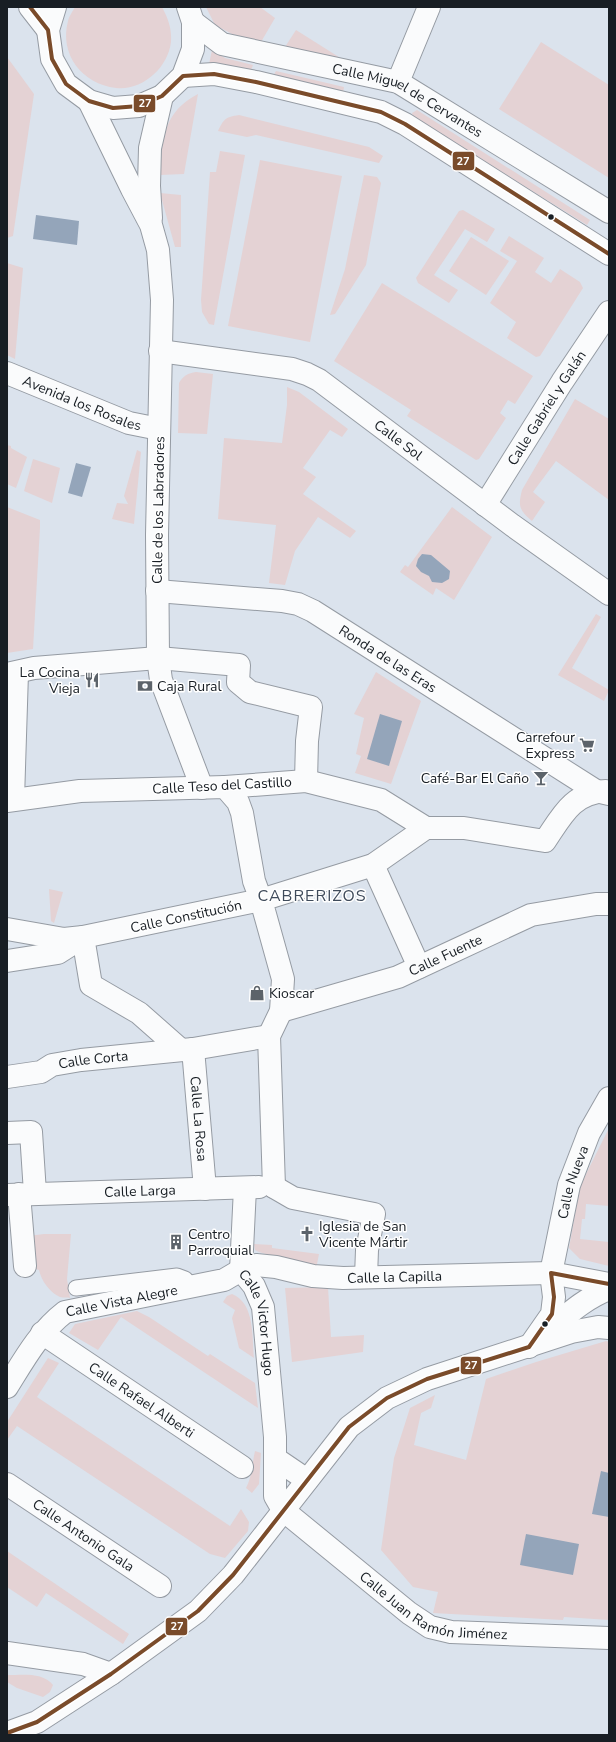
<svg xmlns="http://www.w3.org/2000/svg" width="616" height="1742" viewBox="0 0 616 1742" font-family="'Nunito Sans',sans-serif">
<style>
.green{fill:#e4d2d4}
.water{fill:#94a5ba}
.lines{fill:none;stroke-linecap:round;stroke-linejoin:round}
.lane-casing{stroke:#959ba3;stroke-width:17}
.street-casing{stroke:#959ba3;stroke-width:24}
.secondary-casing{stroke:#959ba3;stroke-width:24}
.lane{stroke:#fafbfc;stroke-width:15}
.street{stroke:#fafbfc;stroke-width:22}
.secondary{stroke:#fafbfc;stroke-width:22}
.bus-1-casing{stroke:#fff;stroke-width:7}
.bus-1{stroke:#7a4b2a;stroke-width:4}
.bus-dot{fill:#181e24;stroke:#fff;stroke-width:1.5}
.labels{text-anchor:middle;stroke-width:3;stroke-linejoin:round;paint-order:stroke}
.street-label{font-size:14px;fill:#181e24;stroke:#fff}
.poi-label{font-size:14px;fill:#181e24;stroke:#fff;text-anchor:start}
.quarter-label{font-size:16px;letter-spacing:1px;fill:#3f4b5b;stroke:#fff}
.line-badge{stroke:#fff;stroke-width:1.5}
.badge-label{font-size:11px;text-anchor:middle;font-weight:bold;fill:#fff}
</style>
<rect width="100%" height="100%" fill="#dbe3ed"/>
<!-- green -->
<g class="green">
<path d="M75,7H162C168,18 172,29 171,42C168,68 142,91 116,88C82,84 59,54 68,21C69,16 73,11 75,7Z"/>
<path d="M206,7H260L275,18L261,42L232,34L215,25Z"/>
<path d="M296,30L342,59L285,47Z"/>
<path d="M541,42L609,85V178L499,109Z"/>
<path d="M212,50L225,58L253,65L251,70L221,64H209Z"/>
<path d="M7,57L34,94L13,236L7,238Z"/>
<path d="M276,71L344,87L343,93L273,76Z"/>
<path d="M198,94L184,174L160,175C162,140 163,112 198,94Z"/>
<path d="M417,110L590,220L587,225L413,117L412,113Z"/>
<path d="M239,115L369,147L383,156L379,163L256,135L247,137L218,131C224,119 225,117 239,115Z"/>
<path d="M220,151L245,155L214,325L209,324L202,312L201,300L210,172H216Z"/>
<path d="M260,160L342,176L310,342L228,326Z"/>
<path d="M364,175L377,177L381,183L366,265L335,314L330,315L345,269Z"/>
<path d="M160,193L181,195V247H175Z"/>
<path d="M463,210L495,229L487,242L465,229L434,275L458,290L449,303L418,283L416,278L459,211Z"/>
<path d="M509,236L544,258L535,272L551,283L560,269L580,282L583,288L540,356L536,357L507,338L516,322L490,303L517,261L500,251Z"/>
<path d="M471,237L509,261L486,295L449,271Z"/>
<path d="M7,263L23,268L15,359L7,355Z"/>
<path d="M382,283L533,376L515,404L508,400L500,413L506,418L479,459L476,460L407,416L411,410L334,361Z"/>
<path d="M196,372L213,374L207,434L178,433L179,383C183,376 188,373 196,372Z"/>
<path d="M287,387L299,392L348,429L342,437L330,430L303,468L316,477L303,494L356,531L350,538L318,517L295,551L285,585L269,583L276,525L218,519L224,438L282,443L287,405Z"/>
<path d="M575,399L609,419V500L556,461L533,492L545,502L532,521C519,510 518,506 522,490Z"/>
<path d="M7,445L11,446V448L27,457L16,488L7,484Z"/>
<path d="M137,450L141,452L134,524L112,519L117,503L128,504L124,496Z"/>
<path d="M33,459L60,468L52,503L24,491Z"/>
<path d="M7,507L40,520V528L33,649L7,653Z"/>
<path d="M452,507L492,537L454,600L436,588L433,595L400,572L405,565L408,567Z"/>
<path d="M596,614L601,617L572,668L609,690L604,701L558,675Z"/>
<path d="M376,672L421,701L391,784L355,773L361,756L356,754L364,718L354,714Z"/>
<path d="M49,889L63,892L54,923L51,921Z"/>
<path d="M609,1128V1206L586,1204L585,1219H582L580,1239L609,1242V1266L580,1259L569,1248L580,1186Z"/>
<path d="M44,1234H71L67,1279L70,1298C67,1297 63,1298 60,1297C50,1293 41,1280 39,1270L32,1268L28,1236Z"/>
<path d="M254,1244L272,1245V1248L319,1254L316,1269L259,1252L255,1250Z"/>
<path d="M328,1287L331,1337L364,1335L363,1352L292,1362L285,1288Z"/>
<path d="M232,1294C255,1303 252,1337 254,1358L239,1348L232,1318L235,1310L223,1302L227,1296Z"/>
<path d="M137,1311L149,1317L208,1356L210,1354L255,1383L258,1408L121,1317L98,1350L69,1333L75,1324Z"/>
<path d="M606,1341L609,1342V1620L564,1617L563,1620L433,1613L438,1592L413,1587L381,1550L394,1458L410,1408L435,1395L431,1408L421,1413L414,1445L466,1460L486,1379L536,1362Z"/>
<path d="M48,1358L59,1363L37,1397L230,1526L241,1509L249,1522L248,1531L225,1558L210,1554L17,1426L7,1440V1422Z"/>
<path d="M255,1451L261,1453L259,1484L252,1493L246,1488C252,1477 252,1464 255,1451Z"/>
<path d="M7,1551L129,1634L123,1644L46,1593L37,1607L7,1587Z"/>
<path d="M8,1675C23,1675 43,1672 53,1685L50,1692L43,1697L17,1688L7,1682Z"/>
</g>
<!-- water -->
<g class="water">
<path d="M36,215L79,221L77,245L33,239Z"/>
<path d="M76,463L91,467L82,497L68,493Z"/>
<path d="M422,554L431,555L450,571L449,579L442,583L432,582L429,576L421,572L416,566L418,559Z"/>
<path d="M380,714L402,721L389,766L367,759Z"/>
<path d="M601,1471L609,1473V1517L592,1514Z"/>
<path d="M526,1534L579,1544L573,1575L520,1565Z"/>
</g>
<g class="lines">
<!-- lane casing -->
<g class="lane-casing">
<path id="lane" d="M76,1288L177,1276L185,1279L193,1288"/>
</g>
<!-- street casing -->
<g class="street-casing">
<g id="street">
<path d="M398,82L429,7"/>
<path id="s1" d="M160,351L292,369L307,374L319,380L512,525L609,594"/>
<path id="s2" d="M7,373L129,423L159,429"/>
<path id="s3" d="M485,505L562,382L609,312"/>
<path id="s4" d="M157,591L282,601L298,604L313,611L596,791L609,794"/>
<path d="M7,674L34,668L158,658L239,665L238,682L250,692L311,707L307,741L306,781"/>
<path d="M225,787L306,781L381,800L426,828H464L545,841C562,816 572,793 606,791"/>
<path d="M13,799L17,673"/>
<path d="M373,865L419,967"/>
<path d="M7,961L58,953L83,937L91,985L139,1013L181,1050"/>
<path id="s5" d="M281,1011L398,977L531,915L596,904H609"/>
<path id="s6" d="M193,1049L205,1189"/>
<path id="s7" d="M7,1077L41,1072L52,1065L81,1060L193,1049L269,1036"/>
<path d="M7,1133L31,1132L35,1193"/>
<path d="M274,1187L269,1036L281,1011L283,979L261,900L373,865L426,828"/>
<path d="M274,1187L293,1198L374,1214L367,1250L366,1277"/>
<path id="s8" d="M245,1188L241,1270L254,1286L263,1307L275,1437V1496L283,1510L409,1613L430,1627L451,1632L609,1638"/>
<path d="M19,1194L25,1266"/>
<path id="s9" d="M7,1195L259,1187"/>
<path id="s10" d="M42,1333L242,1467"/>
<path d="M544,1334C565,1317 583,1299 609,1289"/>
<path id="s11" d="M529,1347L552,1314L554,1297L551,1273L569,1185L589,1133L609,1098"/>
<path id="s12" d="M7,1387C24,1360 39,1332 65,1312L224,1280L241,1270L256,1265L276,1267L313,1276L343,1278L551,1273L609,1284"/>
<path d="M276,1459L307,1480"/>
<path id="s13" d="M7,1484L160,1586"/>
<path d="M7,1653L83,1664L111,1674"/>
<path d="M7,1733L37,1722L111,1674L198,1611L233,1575L349,1427L387,1398L427,1379L571,1332L598,1327L609,1328"/>
</g>
</g>
<!-- secondary casing -->
<g class="secondary-casing">
<g id="secondary">
<path d="M30,7L48,30"/>
<path d="M55,7L48,30L52,59L66,84L89,101L113,108L139,106L162,96L183,76L193,49V22L188,7"/>
<path id="s14" d="M193,22L222,44L398,82L609,212"/>
<path d="M183,76L214,74L256,82L381,112L405,124L609,254"/>
<path d="M89,101L132,189L151,225L158,250L162,300L157,535L158,658L161,680L202,788"/>
<path d="M151,218L149,186L150,148L162,96"/>
<path d="M7,801L80,791L225,787L238,802L242,813L254,881L261,900L83,937L64,939L7,929"/>
</g>
</g>
<!-- lane -->
<use href="#lane" class="lane"/>
<!-- street -->
<use href="#street" class="street"/>
<!-- secondary -->
<use href="#secondary" class="secondary"/>
<!-- bus-1 casing -->
<g class="bus-1-casing">
<g id="bus-1">
<path d="M30,7L48,30L52,59L66,84L89,101L113,108L139,106L162,96L183,76L214,74L256,82L381,112L405,124L609,254"/>
<path d="M7,1733L37,1722L111,1674L198,1611L233,1575L349,1427L387,1398L427,1379L529,1347L552,1314L554,1297L551,1273L609,1284"/>
</g>
</g>
<!-- bus-1 -->
<use href="#bus-1" class="bus-1"/>
</g>
<!-- icons -->
<defs>
<g id="restaurant-bare" transform="scale(1.2)"><path d="M-5-6h1v4h1v-4h1v4h1v-4h1v5L-1.5 .5V6h-2V.5L-5-1ZM5-6V6H3V1.5H1.5Q1.5-4 5-6Z" fill="#5c636a" stroke="#fff" stroke-width="2.5" paint-order="stroke"/></g>
<g id="bank-bare" transform="scale(1.2)"><path d="M-6-4H6V4H-6ZM0-2.3a2.3 2.3 0 1 0 0 4.6a2.3 2.3 0 1 0 0-4.6Z" fill="#5c636a" stroke="#fff" stroke-width="2.5" paint-order="stroke"/></g>
<g id="supermarket-bare" transform="scale(1.2)"><path d="M-6-5.5h2.5l.6 2H6L4.5 2H-2.5L-4.4-4H-6ZM-1.5 3.2a1.3 1.3 0 1 0 .1 0ZM3 3.2a1.3 1.3 0 1 0 .1 0Z" fill="#5c636a" stroke="#fff" stroke-width="2.5" paint-order="stroke"/></g>
<g id="bar-bare" transform="scale(1.2)"><path d="M-6-5H6L.8 .8V4.5H3.5V6h-7V4.5H-.8V.8Z" fill="#5c636a" stroke="#fff" stroke-width="2.5" paint-order="stroke"/></g>
<g id="shop-bare" transform="scale(1.2)"><path d="M-5-2.5h2.3a2.7 3.5 0 0 1 5.4 0H5L5.5 6h-11ZM-1.5-2.5h3a1.5 2.3 0 0 0-3 0Z" fill="#5c636a" stroke="#fff" stroke-width="2.5" paint-order="stroke"/></g>
<g id="church-bare" transform="scale(1.2)"><path d="M-1.2-6h2.4v3.5h3.3v2.4h-3.3V6h-2.4V-.1h-3.3v-2.4h3.3Z" fill="#5c636a" stroke="#fff" stroke-width="2.5" paint-order="stroke"/></g>
<g id="building-bare" transform="scale(1.2)"><path d="M-4-6H4V6H1V3H-1V6H-4ZM-2.5-4.3h1.7v1.8h-1.7ZM.8-4.3h1.7v1.8H.8ZM-2.5-1h1.7V.8h-1.7ZM.8-1h1.7V.8H.8Z" fill="#5c636a" stroke="#fff" stroke-width="2.5" paint-order="stroke"/></g>
</defs>
<g fill-rule="evenodd">
<use href="#restaurant-bare" x="92" y="680"/>
<use href="#bank-bare" x="145" y="686"/>
<use href="#supermarket-bare" x="587" y="745"/>
<use href="#bar-bare" x="541" y="778"/>
<use href="#shop-bare" x="257" y="993"/>
<use href="#church-bare" x="307" y="1234"/>
<use href="#building-bare" x="176" y="1242"/>
</g>
<!-- markers -->
<g class="bus-dot">
<circle cx="551" cy="217" r="3.5"/>
<circle cx="545" cy="1324" r="3.5"/>
</g>
<g class="labels">
<!-- street labels -->
<g class="street-label">
<text dy="5" stroke="none"><textPath href="#s14" startOffset="232">Calle Miguel de Cervantes</textPath></text>
<text dy="5" stroke="none"><textPath href="#s2" startOffset="81">Avenida los Rosales</textPath></text>
<text dy="5" stroke="none"><textPath href="#s3" startOffset="115">Calle Gabriel y Galán</textPath></text>
<text dy="5" stroke="none"><textPath href="#s1" startOffset="262">Calle Sol</textPath></text>
<text transform="translate(158 510) rotate(-89)" y="5">Calle de los Labradores</text>
<text dy="5" stroke="none"><textPath href="#s4" startOffset="247">Ronda de las Eras</textPath></text>
<text transform="translate(222 785) rotate(-3)" y="5">Calle Teso del Castillo</text>
<text transform="translate(186 916) rotate(-12)" y="5">Calle Constitución</text>
<text dy="5" stroke="none"><textPath href="#s5" startOffset="174">Calle Fuente</textPath></text>
<text dy="5" stroke="none"><textPath href="#s7" startOffset="89">Calle Corta</textPath></text>
<text dy="5" stroke="none"><textPath href="#s6" startOffset="70">Calle La Rosa</textPath></text>
<text dy="5" stroke="none"><textPath href="#s11" startOffset="175">Calle Nueva</textPath></text>
<text dy="5" stroke="none"><textPath href="#s9" startOffset="133">Calle Larga</textPath></text>
<text dy="5" stroke="none"><textPath href="#s12" startOffset="433">Calle la Capilla</textPath></text>
<text dy="5" stroke="none"><textPath href="#s12" startOffset="153">Calle Vista Alegre</textPath></text>
<text dy="5" stroke="none"><textPath href="#s8" startOffset="139">Calle Victor Hugo</textPath></text>
<text dy="5" stroke="none"><textPath href="#s10" startOffset="120">Calle Rafael Alberti</textPath></text>
<text dy="5" stroke="none"><textPath href="#s13" startOffset="92">Calle Antonio Gala</textPath></text>
<text dy="5" stroke="none"><textPath href="#s8" startOffset="515">Calle Juan Ramón Jiménez</textPath></text>
</g>
<!-- poi labels -->
<g class="poi-label">
<text x="80" y="677" text-anchor="end">La Cocina<tspan x="80" dy="16">Vieja</tspan></text>
<text x="157" y="691">Caja Rural</text>
<text x="575" y="742" text-anchor="end">Carrefour<tspan x="575" dy="16">Express</tspan></text>
<text x="529" y="783" text-anchor="end">Café-Bar El Caño</text>
<text x="269" y="998">Kioscar</text>
<text x="319" y="1231">Iglesia de San<tspan x="319" dy="16">Vicente Mártir</tspan></text>
<text x="188" y="1239">Centro<tspan x="188" dy="16">Parroquial</tspan></text>
</g>
<!-- quarter labels -->
<g class="quarter-label">
<text x="312" y="901">CABRERIZOS</text>
</g>
</g>
<g class="line-badge">
<rect x="133" y="94" width="23" height="19" rx="4" fill="#7a4b2a"/>
<rect x="452" y="151" width="23" height="20" rx="4" fill="#7a4b2a"/>
<rect x="460" y="1356" width="22" height="19" rx="4" fill="#7a4b2a"/>
<rect x="165" y="1617" width="23" height="19" rx="4" fill="#7a4b2a"/>
</g>
<g class="badge-label">
<text x="145" y="107">27</text>
<text x="463" y="165">27</text>
<text x="471" y="1369">27</text>
<text x="177" y="1630">27</text>
</g>
<!-- border -->
<rect width="616" height="1742" fill="none" stroke="#181e24" stroke-width="16"/>
</svg>
